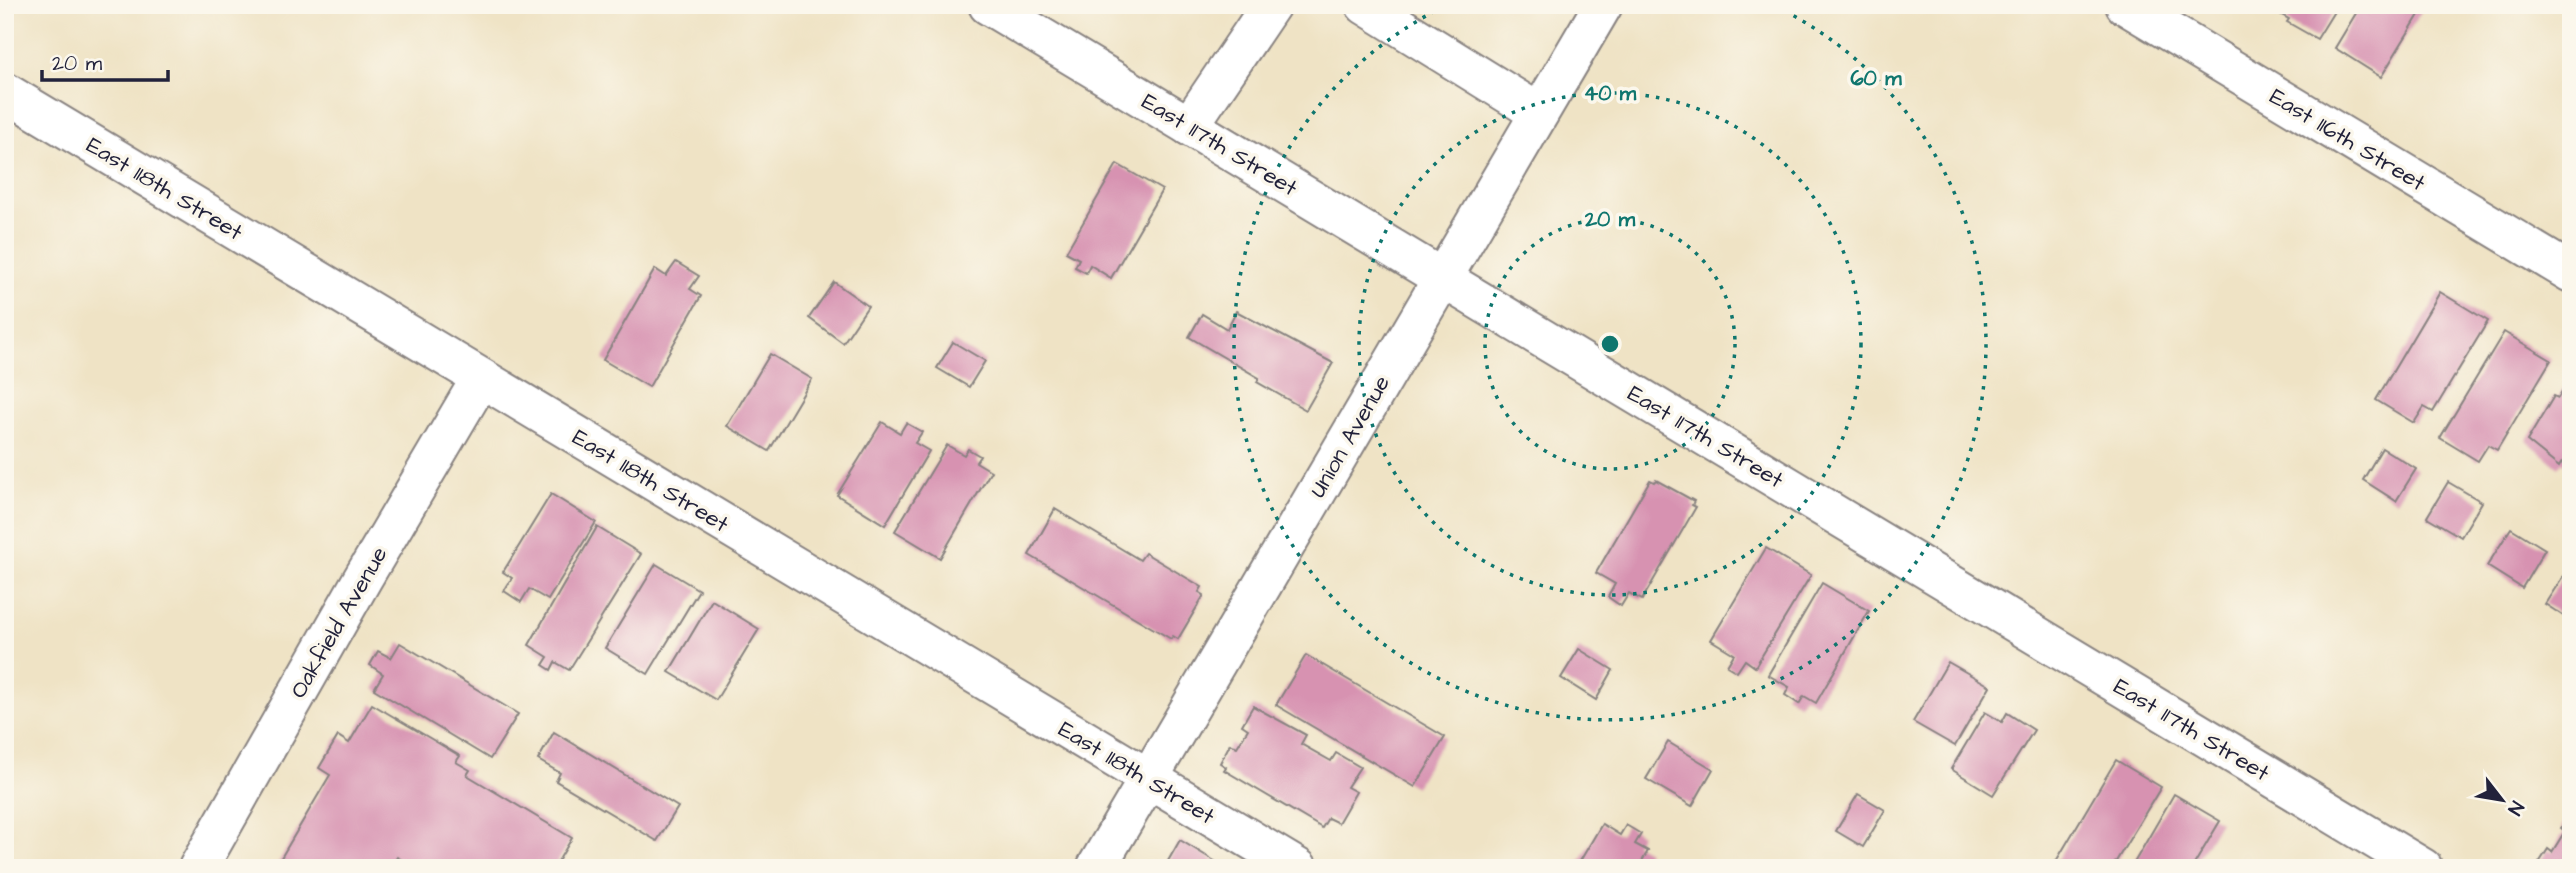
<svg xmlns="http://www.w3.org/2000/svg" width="2576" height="873" viewBox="0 0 2576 873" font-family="'Architects Daughter',sans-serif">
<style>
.building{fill:#d792b1}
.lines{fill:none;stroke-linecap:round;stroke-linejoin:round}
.minor-casing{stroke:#888280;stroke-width:42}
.major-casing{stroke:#888280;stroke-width:42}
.minor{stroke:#fff;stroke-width:38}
.major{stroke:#fff;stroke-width:38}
.ring{fill:none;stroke:#0f766e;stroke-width:3.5;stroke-dasharray:3.5 7}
.labels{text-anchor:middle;stroke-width:7;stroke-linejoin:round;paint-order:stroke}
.street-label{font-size:23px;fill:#22223b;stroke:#fbf7ec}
.centre{fill:#0f766e;stroke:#fbf7ec;stroke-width:3.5}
.ring-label{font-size:21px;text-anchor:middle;font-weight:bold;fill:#0f766e;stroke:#fbf7ec;stroke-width:7;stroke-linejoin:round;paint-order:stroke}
</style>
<rect width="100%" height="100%" fill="#fbf7ec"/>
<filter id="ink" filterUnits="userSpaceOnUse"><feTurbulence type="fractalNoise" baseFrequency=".0143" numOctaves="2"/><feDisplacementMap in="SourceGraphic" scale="14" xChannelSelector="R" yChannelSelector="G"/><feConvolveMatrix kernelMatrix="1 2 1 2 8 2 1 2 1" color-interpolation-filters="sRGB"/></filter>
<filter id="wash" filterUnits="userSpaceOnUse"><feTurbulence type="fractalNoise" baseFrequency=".00686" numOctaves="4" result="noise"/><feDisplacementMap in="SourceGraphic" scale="28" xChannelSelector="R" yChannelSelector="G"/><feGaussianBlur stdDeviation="1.57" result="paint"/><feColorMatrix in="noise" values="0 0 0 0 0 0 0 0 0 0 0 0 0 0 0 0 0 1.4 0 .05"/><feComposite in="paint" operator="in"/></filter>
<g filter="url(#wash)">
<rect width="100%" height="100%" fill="#efe3c5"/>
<g id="blocks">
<!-- building -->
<g class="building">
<path d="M2271,5H2338L2317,39L2287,22L2289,19L2269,8Z"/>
<path d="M2361,5H2425L2381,77L2335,48Z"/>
<path d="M1117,164L1162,190L1111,278L1090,265L1086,273L1075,267L1079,259L1066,252Z"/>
<path d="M676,262L699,276L690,289L701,296L649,387L603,360L655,269L666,276Z"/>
<path d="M834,282L868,306L843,343L809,318Z"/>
<path d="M2440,292L2488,321L2433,412L2424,407L2414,423L2376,400Z"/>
<path d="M1236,311L1333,363L1306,410L1257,382L1259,378L1189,337L1202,314L1227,329Z"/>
<path d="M2504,332L2551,360L2497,450L2488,445L2478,461L2440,438Z"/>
<path d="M953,342L985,361L969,387L937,368Z"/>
<path d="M770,354L812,379L769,451L727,426Z"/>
<path d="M2567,383L2571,385V467L2562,462L2559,467L2527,441L2554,396L2558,398Z"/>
<path d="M882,422L900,433L906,423L922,432L915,443L929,451L885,525L837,495Z"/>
<path d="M947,445L964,455L968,449L980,456L976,462L991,471L940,558L895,531Z"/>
<path d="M2382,448L2416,469L2396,501L2363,480Z"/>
<path d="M1650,480L1654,482L1656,480L1694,501L1692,505L1696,507L1642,600L1629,593L1621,606L1608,597L1615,584L1596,573Z"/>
<path d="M2448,482L2482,502L2461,537L2427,517Z"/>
<path d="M551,494L596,522L548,600L529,589L521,602L504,591L512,578L503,572Z"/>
<path d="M1055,509L1140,560L1145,553L1202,587L1199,592L1204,595L1178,639L1173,636L1171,639L1029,555Z"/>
<path d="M597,527L641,554L569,670L555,662L551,670L543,665L548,657L529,645Z"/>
<path d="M2511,528L2545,549L2522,588L2487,566Z"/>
<path d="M1766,548L1811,575L1755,667L1745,660L1737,672L1727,666L1734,654L1711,640Z"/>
<path d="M656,564L699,590L648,674L605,648Z"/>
<path d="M2569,567L2571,569V621L2545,604Z"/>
<path d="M1822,583L1869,611L1816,703L1804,696L1799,704L1785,695L1789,687L1768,675Z"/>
<path d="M712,600L759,629L716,700L669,672Z"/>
<path d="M400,643L518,714L490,759L374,689L383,674L370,665L378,651L391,658Z"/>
<path d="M1579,649L1613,670L1596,700L1561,678Z"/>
<path d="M1306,655L1445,737L1415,787L1276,705Z"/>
<path d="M1948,662L1990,686L1955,746L1913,722Z"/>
<path d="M372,704L460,756L456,762L470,770L467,775L572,838L554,868H416L397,857L390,868H275L330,775L319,768L338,736L349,743Z"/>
<path d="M1253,706L1306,735L1301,744L1331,761L1336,753L1360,767L1347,787L1356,792L1338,823L1328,818L1322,828L1224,770L1226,767L1220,763L1230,744L1237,747L1248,729L1242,725Z"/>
<path d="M1985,712L2002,722L2007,713L2034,730L1993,795L1951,769Z"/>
<path d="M554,732L678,807L657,841L556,781L560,773L538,760Z"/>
<path d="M1668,742L1713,769L1692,806L1646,779Z"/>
<path d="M2116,760L2161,787L2112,868H2052Z"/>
<path d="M1858,794L1885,810L1863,847L1836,831Z"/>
<path d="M2174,794L2220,821L2192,868H2131Z"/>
<path d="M2571,820V868L2537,866L2548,849L2552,852L2565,831L2561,828L2565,822L2568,824Z"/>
<path d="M1602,824L1620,835L1626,825L1641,834L1635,844L1648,851L1638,868H1576Z"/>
<path d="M1180,840L1226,868H1164Z"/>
</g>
</g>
</g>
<g filter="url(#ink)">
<use href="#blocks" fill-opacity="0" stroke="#888280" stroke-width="2"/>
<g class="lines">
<!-- minor casing -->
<g class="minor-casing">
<g id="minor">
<path d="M988,5L2423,868"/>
<path d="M1365,5L1539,113"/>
<path d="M5,92L1298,868"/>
<path d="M1189,126L1271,5"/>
<path d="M198,868L363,578L481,378"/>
</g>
</g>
<!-- major casing -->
<g class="major-casing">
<g id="major">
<path d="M2125,5L2571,273"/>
<path d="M1096,868L1603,5"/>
</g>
</g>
<!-- minor -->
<use href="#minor" class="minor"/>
<!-- major -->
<use href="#major" class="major"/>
</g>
</g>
<!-- distance rings -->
<g class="ring">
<circle cx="1610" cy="344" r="125"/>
<circle cx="1610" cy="344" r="251"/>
<path d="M1775 6A376 376 0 1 1 1445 6"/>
</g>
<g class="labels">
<!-- street labels -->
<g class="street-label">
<text transform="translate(2348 139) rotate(31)" y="8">East 116th Street</text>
<text transform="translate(1220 144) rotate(31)" y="8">East 117th Street</text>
<text transform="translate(165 188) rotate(31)" y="8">East 118th Street</text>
<text transform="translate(1349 436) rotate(-60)" y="8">Union Avenue</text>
<text transform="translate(1706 436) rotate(31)" y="8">East 117th Street</text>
<text transform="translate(651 480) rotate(31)" y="8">East 118th Street</text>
<text transform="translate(338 622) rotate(-60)" y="8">Oakfield Avenue</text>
<text transform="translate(2192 729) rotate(31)" y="8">East 117th Street</text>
<text transform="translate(1137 772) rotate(31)" y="8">East 118th Street</text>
</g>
</g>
<circle cx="1610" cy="344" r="10" class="centre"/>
<g class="ring-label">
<text x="1876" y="85">60 m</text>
<text x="1610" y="100">40 m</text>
<text x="1610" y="226">20 m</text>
</g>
<!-- margin -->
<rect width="2576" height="873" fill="none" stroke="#fbf7ec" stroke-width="28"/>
<!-- north arrow -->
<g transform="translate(2502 800) rotate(121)" stroke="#fbf7ec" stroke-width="5" paint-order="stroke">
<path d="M0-5L12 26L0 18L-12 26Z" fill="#22223b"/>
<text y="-10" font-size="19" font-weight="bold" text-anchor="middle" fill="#22223b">N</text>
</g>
<!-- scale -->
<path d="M42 70v10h126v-10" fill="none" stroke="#22223b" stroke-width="3.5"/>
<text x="52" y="70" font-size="21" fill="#22223b" stroke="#fbf7ec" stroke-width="5" paint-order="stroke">20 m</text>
</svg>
